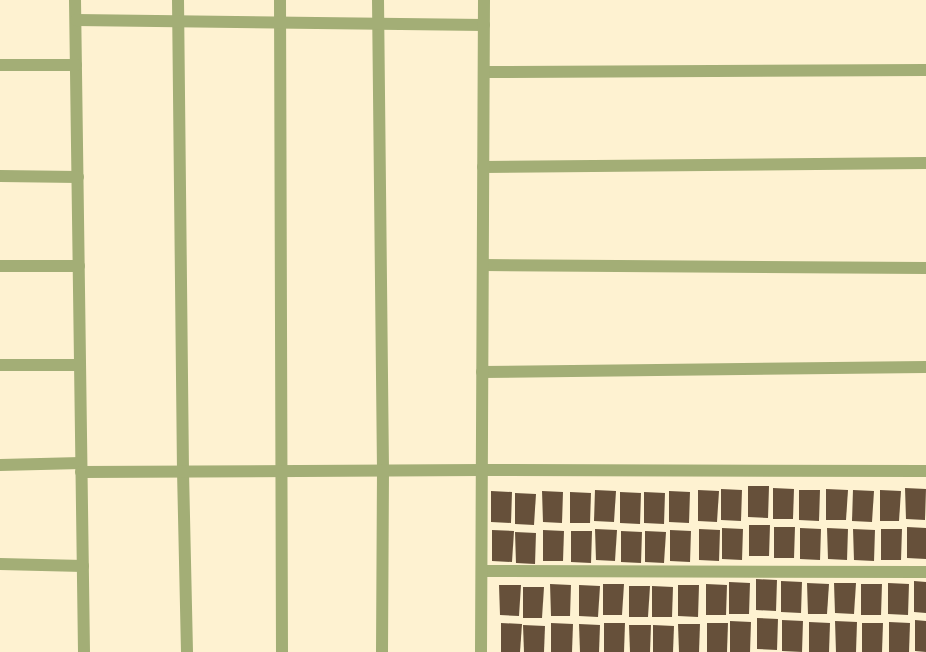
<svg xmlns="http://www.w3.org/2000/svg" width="926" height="652" viewBox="0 0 926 652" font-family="'Alegreya Sans',sans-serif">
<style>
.building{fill:#66503a}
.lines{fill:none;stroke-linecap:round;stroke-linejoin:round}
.minor{stroke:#a3ae76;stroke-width:12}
</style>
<rect width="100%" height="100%" fill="#fef2d1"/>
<!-- building -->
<g class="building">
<path d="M748,486H769L768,518L748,517Z"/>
<path d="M773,488L794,489L793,519H773Z"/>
<path d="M905,488L926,489L925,520L906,519Z"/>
<path d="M721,489L742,490L741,521L721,520Z"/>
<path d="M826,489L848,490L846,520H826Z"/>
<path d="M595,490L616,491L614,522L594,521Z"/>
<path d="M698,490L719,491L717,522L698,521Z"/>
<path d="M799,490H820L819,521L799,520Z"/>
<path d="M853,490L874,491L872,522L852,521Z"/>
<path d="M880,490L901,491L899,521H880Z"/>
<path d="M491,491L512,492L511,523L491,522Z"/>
<path d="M542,491L563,492L562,523L543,522Z"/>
<path d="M669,491L690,492L689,523L669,522Z"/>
<path d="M570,492L591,493L590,523H570Z"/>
<path d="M620,492L641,493L640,524L620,523Z"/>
<path d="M644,492L665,493L664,524L644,523Z"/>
<path d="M515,493L536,494L534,525L515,524Z"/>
<path d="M749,525H770L769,556H749Z"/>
<path d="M774,527H795L794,558H774Z"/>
<path d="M907,527L926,528V559L907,558Z"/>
<path d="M722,528L743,529L742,560L722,559Z"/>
<path d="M800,528L821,529L820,560L800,559Z"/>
<path d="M827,528L848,529L847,560L828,559Z"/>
<path d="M595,529L617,530L615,561L596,560Z"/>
<path d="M699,529L720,530L719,561L699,560Z"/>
<path d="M853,529L875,530L874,561L854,560Z"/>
<path d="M881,529H902L901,560H881Z"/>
<path d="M492,530L514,531L512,562L492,561Z"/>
<path d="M543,530L564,531L563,561H543Z"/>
<path d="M670,530L691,531L690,562L670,561Z"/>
<path d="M571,531H592L591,563L571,562Z"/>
<path d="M621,531L642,532L641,563L621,562Z"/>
<path d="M645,531L666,532L664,563L645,562Z"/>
<path d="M515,532L536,533L535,564L516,563Z"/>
<path d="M756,579L777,580L776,611L756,610Z"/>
<path d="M781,581L802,582L801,613L781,612Z"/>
<path d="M914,581L926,582V613L914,612Z"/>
<path d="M729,582L750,583L749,614H729Z"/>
<path d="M807,583L829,584L827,614H808Z"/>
<path d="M834,583H856L854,614L835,613Z"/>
<path d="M888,583L909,584L908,615L888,614Z"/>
<path d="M550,584L571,585L570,616H551Z"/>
<path d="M603,584H624L622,615H603Z"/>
<path d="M706,584L727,585L726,615H706Z"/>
<path d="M861,584H882L881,615H861Z"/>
<path d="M499,585H521L519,616L500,615Z"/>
<path d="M579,585L600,586L598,617L579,616Z"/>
<path d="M678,585H699L698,617L678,616Z"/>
<path d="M629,586H650L648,617H629Z"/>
<path d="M652,586L673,587L672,617H652Z"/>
<path d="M523,587H544L542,618H523Z"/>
<path d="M757,618L778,619L777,650L757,649Z"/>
<path d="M782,620L803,621L802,652L782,651Z"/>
<path d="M915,620L926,621V652L915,651Z"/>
<path d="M730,621L751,622L750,652H730Z"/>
<path d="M835,621L857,622L856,652H836Z"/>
<path d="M809,622L830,623L829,652H809Z"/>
<path d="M889,622L910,623L909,652H889Z"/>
<path d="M501,623L522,624L520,652H501Z"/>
<path d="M551,623L573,624L572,652H551Z"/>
<path d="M604,623H625L624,652H604Z"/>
<path d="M707,623H728L727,652H707Z"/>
<path d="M862,623H883L882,652H862Z"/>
<path d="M579,624L600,625L599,652H580Z"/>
<path d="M678,624H700L699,652H679Z"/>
<path d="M523,625L545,626L544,652H524Z"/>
<path d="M629,625H651L650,652H630Z"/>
<path d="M653,625L674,626L673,652H653Z"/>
</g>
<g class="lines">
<!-- minor -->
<g class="minor">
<path d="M75,0L84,652"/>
<path d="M178,0L183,471L187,652"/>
<path d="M280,0L282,652"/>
<path d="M378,0L383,470L382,652"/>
<path d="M76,20L484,25"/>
<path d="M0,65H76"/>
<path d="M484,72L926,70"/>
<path d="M483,167L926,163"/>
<path d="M0,176L78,177"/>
<path d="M483,265L926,268"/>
<path d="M0,266H79"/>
<path d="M0,365H80"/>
<path d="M482,372L926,367"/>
<path d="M0,465L81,463"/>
<path d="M81,472L482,470L926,471"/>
<path d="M0,564L83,566"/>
<path d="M482,571L926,572"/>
<path d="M481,652L484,0"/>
</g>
</g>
</svg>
